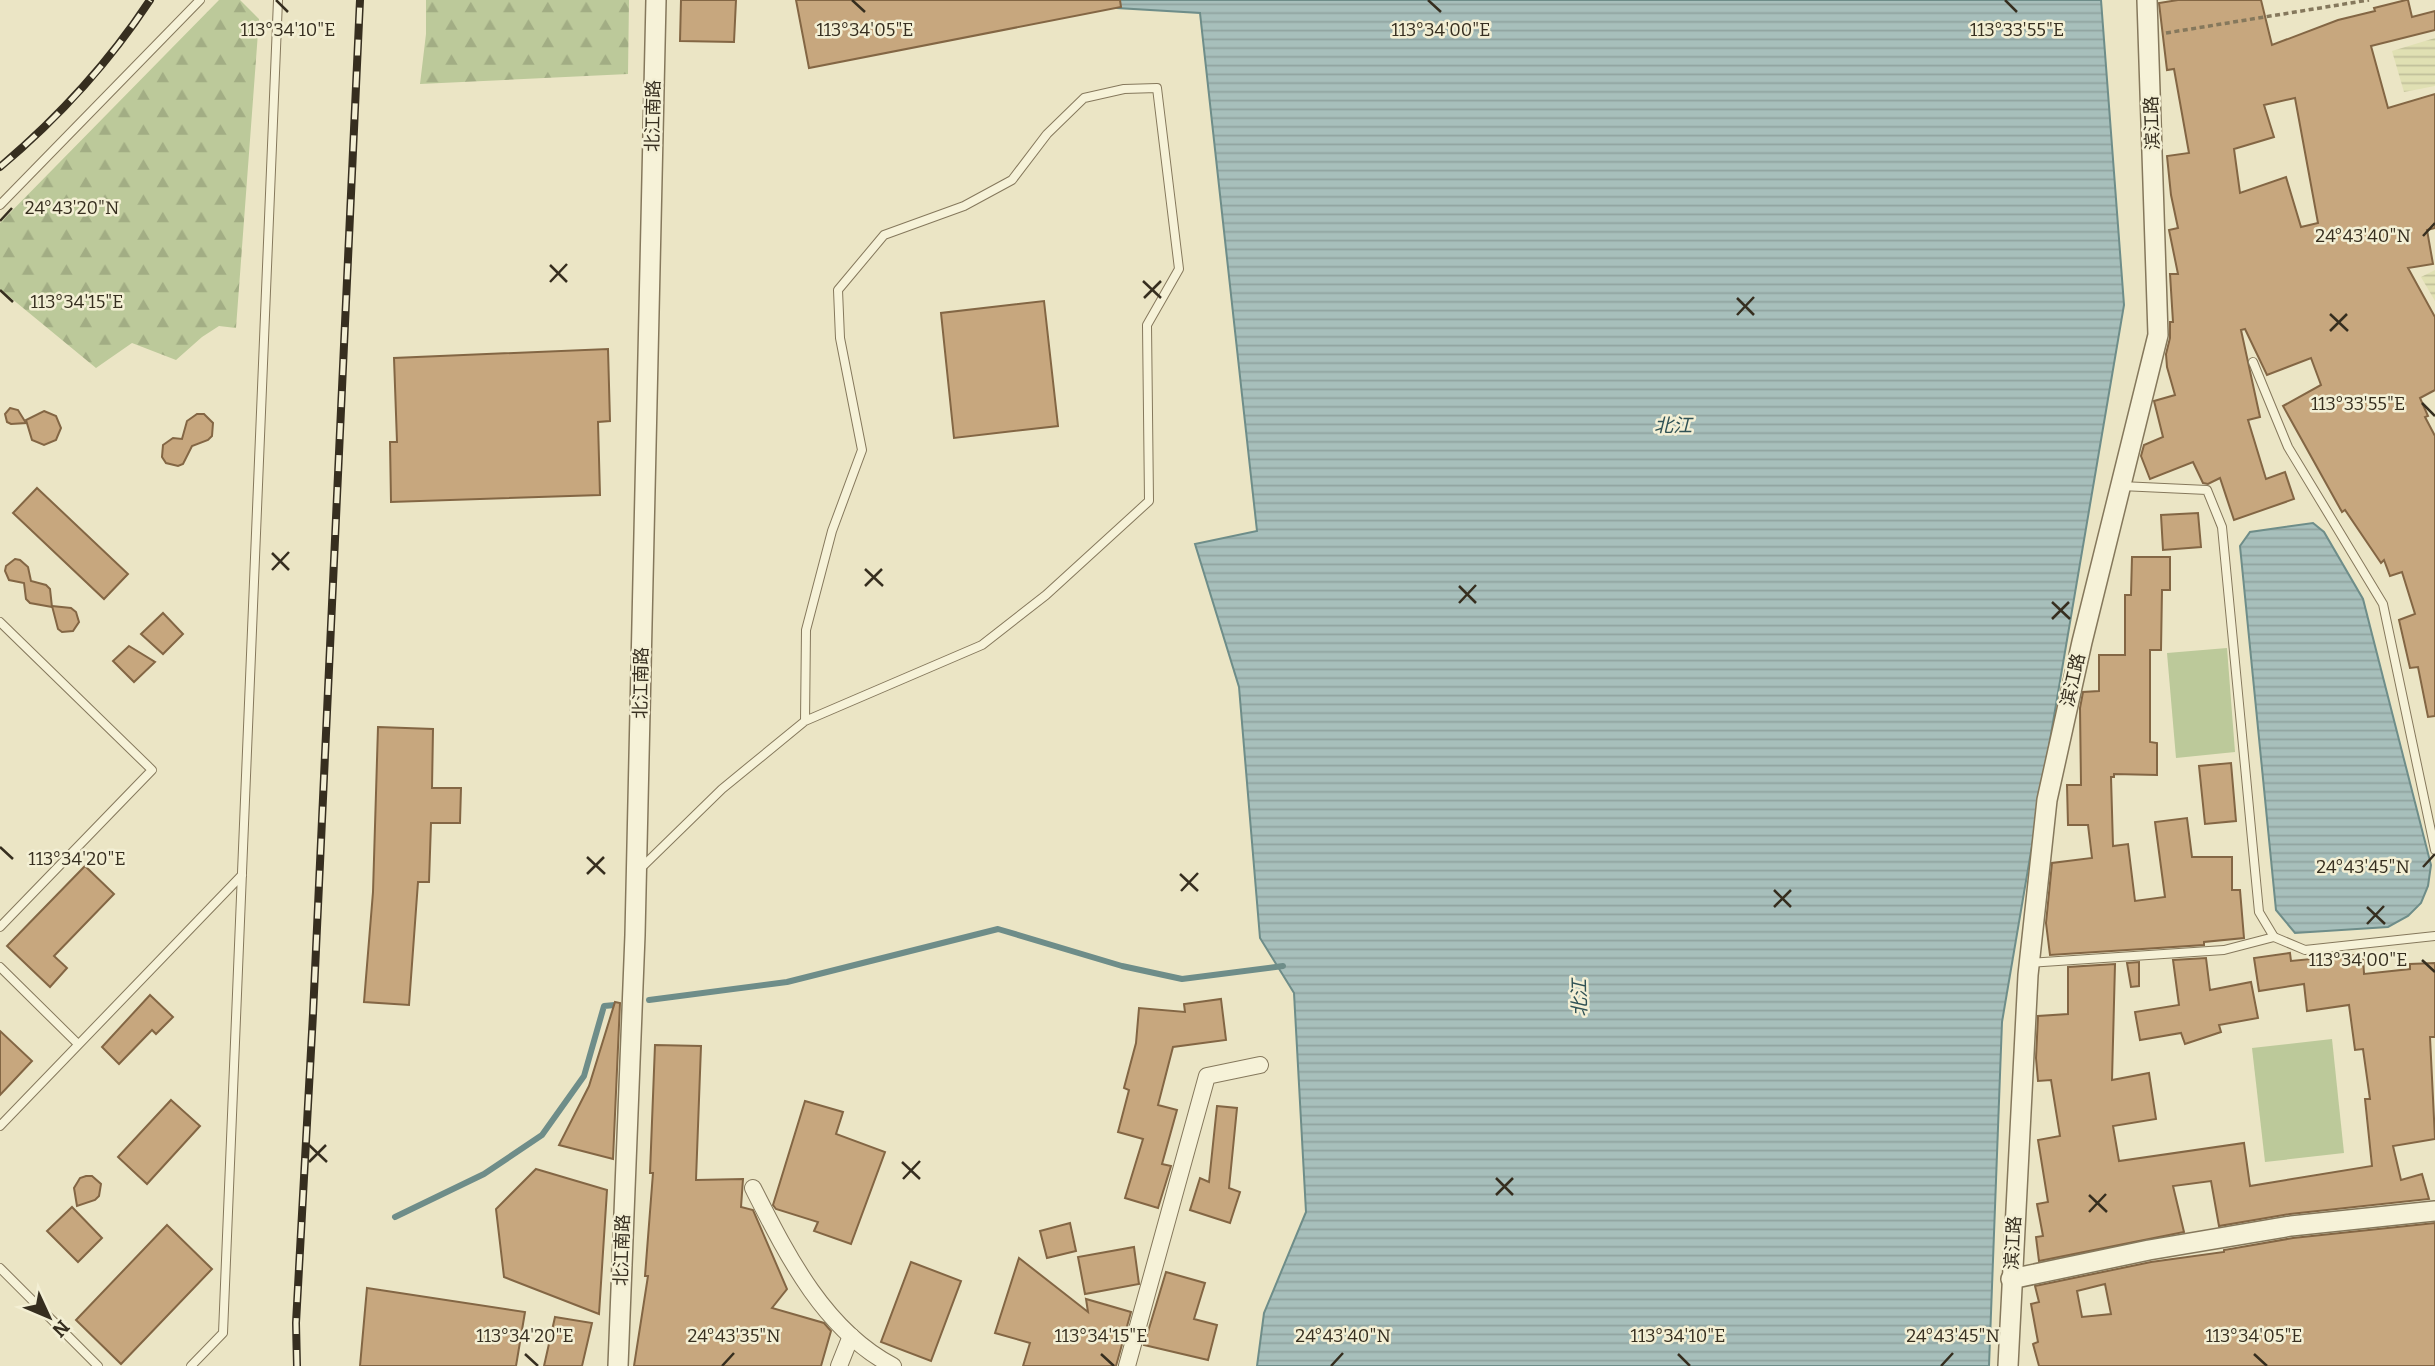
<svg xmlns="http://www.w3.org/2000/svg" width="2435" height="1366" viewBox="0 0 2435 1366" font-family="Bitter,'Noto Sans SC',serif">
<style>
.farmland{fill:url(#farmland-rules)}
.forest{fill:url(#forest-firs)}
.pitch{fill:#bcc99a}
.water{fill:url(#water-rules);stroke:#6e8d89;stroke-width:2}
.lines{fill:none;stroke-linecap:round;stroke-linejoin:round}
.stream{stroke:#6e8d89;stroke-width:6}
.building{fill:#c7a77e;stroke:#836644;stroke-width:2;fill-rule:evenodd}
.service-casing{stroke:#85785c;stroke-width:10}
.minor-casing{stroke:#85785c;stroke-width:18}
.tertiary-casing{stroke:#85785c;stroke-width:22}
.path{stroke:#85785c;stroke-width:3.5;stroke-dasharray:5 3.5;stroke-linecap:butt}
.service{stroke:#f6f2d8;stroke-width:8}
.minor{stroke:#f6f2d8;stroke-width:16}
.tertiary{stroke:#f6f2d8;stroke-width:19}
.rail-casing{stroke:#362e1f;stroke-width:8}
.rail{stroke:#f3efd4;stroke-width:5;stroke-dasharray:16;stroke-linecap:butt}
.ticks{fill:none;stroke:#362e1f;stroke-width:2.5}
.labels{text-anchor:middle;stroke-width:5;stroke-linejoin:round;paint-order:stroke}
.street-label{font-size:18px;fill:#362e1f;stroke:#f3efd4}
.water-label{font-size:19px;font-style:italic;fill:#305255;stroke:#f3efd4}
.ticks-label{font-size:18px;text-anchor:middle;fill:#362e1f;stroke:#f3efd4;stroke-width:5;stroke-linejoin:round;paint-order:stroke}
</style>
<defs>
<pattern id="farmland-rules" width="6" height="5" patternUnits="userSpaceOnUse" patternTransform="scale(1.75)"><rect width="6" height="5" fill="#e0e0b3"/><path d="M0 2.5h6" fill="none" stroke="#c1c09a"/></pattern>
<pattern id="forest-firs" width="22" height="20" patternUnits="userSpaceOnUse" patternTransform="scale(1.75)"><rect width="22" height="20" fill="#bcc99a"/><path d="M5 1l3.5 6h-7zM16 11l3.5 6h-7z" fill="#a2ad84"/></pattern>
<pattern id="water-rules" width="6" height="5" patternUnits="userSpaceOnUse" patternTransform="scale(1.75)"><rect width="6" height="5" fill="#a7bfbb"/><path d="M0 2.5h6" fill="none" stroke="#90a4a0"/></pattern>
</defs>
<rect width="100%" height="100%" fill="#ebe5c5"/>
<!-- farmland -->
<g class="farmland">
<path d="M2435,38V86L2404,92L2392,51Z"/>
<path d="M2435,270V301L2421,277Z"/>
</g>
<!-- forest -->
<g class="forest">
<path d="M219,0H240L259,19L236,328L219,326L202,337L176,360L132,343L96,368L0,289V223Z"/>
<path d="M426,0H629L628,74L420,84L426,34Z"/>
</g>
<!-- pitch -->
<g class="pitch">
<path d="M2227,648L2235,752L2176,758L2167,653Z"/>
<path d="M2332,1039L2344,1153L2265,1162L2252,1048Z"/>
</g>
<!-- water -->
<g class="water">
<path d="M1115,0H2101L2124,305L2002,1022L1989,1366H1257L1264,1313L1306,1212L1294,993L1260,938L1239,687L1195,544L1257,531L1200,13L1117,8Z"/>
<path d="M2313,523L2324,532L2363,599L2431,865L2428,886L2421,903L2408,916L2388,927L2295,933L2276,910L2240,546L2250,532Z"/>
</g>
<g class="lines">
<!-- stream -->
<g class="stream">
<path d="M649,1000L787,982L998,929L1122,966L1182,979L1283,966"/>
<path d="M395,1217L484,1174L542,1135L584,1076L604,1006L615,1005"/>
</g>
</g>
<!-- building -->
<g class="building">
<path d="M681,0H736L734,42L680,41Z"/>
<path d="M796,0H1120L1121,7L809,68Z"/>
<path d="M2178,0H2261L2272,45L2338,20L2375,11L2374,8L2406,0H2408L2412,17L2435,11V30L2371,46L2388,108L2435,94V228L2427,230L2433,264L2408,268L2435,317V390L2420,398L2428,416L2425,417L2435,436V716L2428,717L2418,667L2410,668L2399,620L2415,614L2402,572L2390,576L2384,560L2381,563L2345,510L2342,512L2283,406L2321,385L2311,358L2267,375L2245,329L2241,330L2260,417L2248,420L2266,479L2285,472L2294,499L2234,520L2220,478L2208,484L2203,483L2193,462L2150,479L2141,456L2144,445L2163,437L2154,401L2175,395L2167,367L2166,354L2170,338V322H2173L2170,274H2178L2169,230L2178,228L2171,195L2167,156L2189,153L2174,69L2167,70L2159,3ZM2295,98L2318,223L2301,227L2286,177L2240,193L2234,149L2274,137L2264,105Z"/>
<path d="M1044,301L1058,426L954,438L941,313Z"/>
<path d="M608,349L610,421L598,422L600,495L391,502L390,442H397L394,358Z"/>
<path d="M10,408L18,410L26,423L11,424L7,422L5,414Z"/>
<path d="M44,411L56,416L61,428L56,440L44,445L32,440L26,420Z"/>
<path d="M197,414H204L213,423L212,436L208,440L192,446L183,464L178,466L166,463L162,457L163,445L173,438L182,439L187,421Z"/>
<path d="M37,488L128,574L104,599L13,513Z"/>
<path d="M2198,513L2201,547L2163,550L2161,515Z"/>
<path d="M2132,557H2170V590H2162L2161,650H2150V742L2157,743V775L2114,774V777H2111L2113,846L2128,844L2135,901L2165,897L2155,822L2187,818L2192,857H2232V890H2240L2244,938L2204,942V945L2050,955L2046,923L2052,863L2092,858L2088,825H2068L2067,785H2081L2080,708L2083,692L2099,691V655H2125V595H2131Z"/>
<path d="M15,559L20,560L28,567L31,581L46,585L50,589L52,607L30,603L26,599L24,583L9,580L5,571L6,566Z"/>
<path d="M52,606L71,608L76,612L79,622L73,631L62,632L58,629Z"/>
<path d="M163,613L183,634L163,654L141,634Z"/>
<path d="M129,646L155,662L134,682L113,661Z"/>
<path d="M378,727L433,729L432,788H461L460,823H431L429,882H418L409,1005L364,1002L373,892Z"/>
<path d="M2231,763L2236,821L2205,824L2199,766Z"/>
<path d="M85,866L114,894L54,956L67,968L50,987L7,946Z"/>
<path d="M2290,953L2291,961L2363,954L2364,974L2410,969V964L2435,963V1037H2430L2435,1139L2393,1146L2401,1180L2422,1174L2429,1199L2290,1214L2219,1226L2211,1181L2173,1186L2184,1232L2039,1261L2036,1237L2043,1236L2037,1204L2048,1202L2038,1140L2060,1136L2051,1080L2038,1081L2036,1058L2038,1016L2068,1014V967L2115,964L2112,1080L2149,1073L2156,1119L2113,1126L2119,1161L2244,1143L2250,1186L2372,1166L2365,1099H2370L2363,1049L2355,1050L2349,1005L2307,1011L2304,984L2259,991L2254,958Z"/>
<path d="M2206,958L2210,990L2251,982L2258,1018L2219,1025L2221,1032L2185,1044L2181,1033L2140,1040L2135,1012L2179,1005L2173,960Z"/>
<path d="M2139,962V986L2131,987L2127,963Z"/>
<path d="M150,995L173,1017L156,1034L152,1030L119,1064L102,1047Z"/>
<path d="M1221,999L1226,1040L1173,1047L1158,1105L1177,1110L1162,1164L1171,1166L1158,1208L1125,1198L1143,1139L1118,1132L1129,1090L1124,1088L1136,1043L1139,1008L1185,1012L1184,1004Z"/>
<path d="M615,1002L620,1003L613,1159L559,1145L589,1086Z"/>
<path d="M0,1031L32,1061L0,1095Z"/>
<path d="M655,1045L701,1046L696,1180L743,1179L741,1207L753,1210L787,1289L772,1308L824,1323L831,1331L821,1366H634L648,1276H645L653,1173H650Z"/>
<path d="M171,1100L200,1126L147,1184L118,1157Z"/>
<path d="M805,1101L843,1112L836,1134L885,1152L851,1244L814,1231L818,1222L776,1209L773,1205Z"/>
<path d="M1217,1106L1237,1108L1229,1188L1240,1192L1230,1223L1190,1210L1200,1178L1209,1182Z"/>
<path d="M536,1169L607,1190L599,1314L504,1277L496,1209Z"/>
<path d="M86,1176H92L101,1184L99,1196L95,1200L77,1206L74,1188L80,1178Z"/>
<path d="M72,1207L102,1238L78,1262L47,1231Z"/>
<path d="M1070,1223L1076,1251L1047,1258L1040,1231Z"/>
<path d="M2435,1223V1366H2039L2033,1344L2038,1342L2031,1304L2039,1302L2035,1286L2151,1262L2224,1252V1250L2293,1238ZM2105,1284L2111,1314L2082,1317L2077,1291Z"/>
<path d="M167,1225L212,1269L121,1364L76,1320Z"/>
<path d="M1134,1247L1139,1284L1085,1294L1078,1257Z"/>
<path d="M1019,1258L1088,1312L1086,1299L1131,1312L1116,1366H1023L1030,1343L995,1333Z"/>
<path d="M911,1262L961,1281L931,1361L881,1342Z"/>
<path d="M1166,1272L1205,1283L1194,1319L1217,1325L1208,1360L1144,1345Z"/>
<path d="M367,1288L525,1312L516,1366H360Z"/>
<path d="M555,1317L592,1323L582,1366H544Z"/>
</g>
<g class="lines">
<!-- service casing -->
<g class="service-casing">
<g id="service">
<path d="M0,205L200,0"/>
<path d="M2253,362L2288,447L2383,604L2435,850"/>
<path d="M2121,486L2207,490L2222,527L2259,912L2274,937L2305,950L2435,936"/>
<path d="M0,622L152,770L0,927"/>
<path d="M640,869L722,789L805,721L982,645L1046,595L1149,501L1147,325L1179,269L1157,88L1124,89L1084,98L1047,134L1012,180L964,206L884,235L838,290L840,338L862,450L832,531L806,630L805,721"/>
<path d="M2029,963L2224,950L2274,937"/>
<path d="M0,967L78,1044"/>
<path d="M0,1126L242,875"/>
<path d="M0,1268L98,1366"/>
<path d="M191,1366L223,1333L278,0"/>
</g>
</g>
<!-- minor casing -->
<g class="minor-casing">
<g id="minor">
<path d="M753,1188C787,1255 824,1330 893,1366"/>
<path d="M839,1366L851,1336"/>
<path d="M1127,1366L1207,1076L1260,1065"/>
</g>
</g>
<!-- tertiary casing -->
<g class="tertiary-casing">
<g id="tertiary">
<path d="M2011,1279L2149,1250L2291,1226L2435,1211"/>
<path d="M618,1366L635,935L656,0"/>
<path d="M2008,1366L2028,975L2047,800L2082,642L2158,335L2147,0"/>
</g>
</g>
<!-- path -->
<path class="path" d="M2166,33L2369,0"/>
<!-- service -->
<use href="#service" class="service"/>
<!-- minor -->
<use href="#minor" class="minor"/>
<!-- tertiary -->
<use href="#tertiary" class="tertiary"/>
<!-- rail casing -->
<g class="rail-casing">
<g id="rail">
<path d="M0,167C59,117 108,64 150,0"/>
<path d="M297,1366L296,1323L313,1014L360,0"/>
</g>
</g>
<!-- rail -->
<use href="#rail" class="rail"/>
</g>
<!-- ticks -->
<path class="ticks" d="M276,0L288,12M852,0L865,12M1428,0L1441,12M2005,0L2017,12M0,221L12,208M2423,236L2435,223M550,265L567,282M1143,281L1161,298M550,282L567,264M0,290L13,302M1144,298L1161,281M1737,298L1754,315M2330,314L2348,331M1737,315L1754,297M2330,331L2347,314M2422,403L2435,416M272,553L289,570M865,569L883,586M272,570L289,552M865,586L882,569M1459,586L1476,603M2052,602L2070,619M1459,603L1476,585M2052,619L2069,602M0,847L13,859M587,857L605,874M2423,867L2435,854M587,874L604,857M1180,874L1198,891M1774,890L1791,907M1181,891L1198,873M1774,907L1791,890M2367,907L2385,924M2367,924L2384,906M2422,960L2435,972M309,1145L327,1162M309,1162L326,1145M902,1162L920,1179M1496,1178L1513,1195M903,1179L920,1161M1496,1195L1513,1178M2089,1195L2107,1212M2089,1212L2106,1194M525,1354L538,1366M1101,1354L1114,1366M1678,1354L1690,1366M2254,1354L2267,1366M722,1366L734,1353M1331,1366L1343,1353M1941,1366L1953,1353"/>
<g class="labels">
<!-- street labels -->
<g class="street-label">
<text transform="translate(653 116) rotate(-89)" y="6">北江南路</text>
<text transform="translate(2152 123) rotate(-92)" y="6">滨江路</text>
<text transform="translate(2073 680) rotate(-77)" y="6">滨江路</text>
<text transform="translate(641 683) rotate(-89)" y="6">北江南路</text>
<text transform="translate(2013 1243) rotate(-87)" y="6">滨江路</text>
<text transform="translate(622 1250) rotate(-88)" y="6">北江南路</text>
</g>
<!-- water labels -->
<g class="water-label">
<text x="1673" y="432">北江</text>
<text transform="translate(1579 998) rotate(-91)" y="7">北江</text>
</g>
</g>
<g class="ticks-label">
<text x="288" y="36">113°34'10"E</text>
<text x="865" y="36">113°34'05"E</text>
<text x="1441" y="36">113°34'00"E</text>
<text x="2017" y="36">113°33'55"E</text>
<text x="72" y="214">24°43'20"N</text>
<text x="2363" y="242">24°43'40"N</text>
<text x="77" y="308">113°34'15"E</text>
<text x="2358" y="410">113°33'55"E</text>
<text x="77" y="865">113°34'20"E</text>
<text x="2363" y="873">24°43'45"N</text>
<text x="2358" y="966">113°34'00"E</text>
<text x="734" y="1342">24°43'35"N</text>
<text x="1343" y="1342">24°43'40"N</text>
<text x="1953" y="1342">24°43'45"N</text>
<text x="525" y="1342">113°34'20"E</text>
<text x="1101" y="1342">113°34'15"E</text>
<text x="1678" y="1342">113°34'10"E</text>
<text x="2254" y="1342">113°34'05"E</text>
</g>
<!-- north arrow -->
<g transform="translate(49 1317) rotate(134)" stroke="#f3efd4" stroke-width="5" paint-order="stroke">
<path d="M0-5L12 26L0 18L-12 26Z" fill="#362e1f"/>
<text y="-10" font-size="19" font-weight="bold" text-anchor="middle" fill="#362e1f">N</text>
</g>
</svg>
